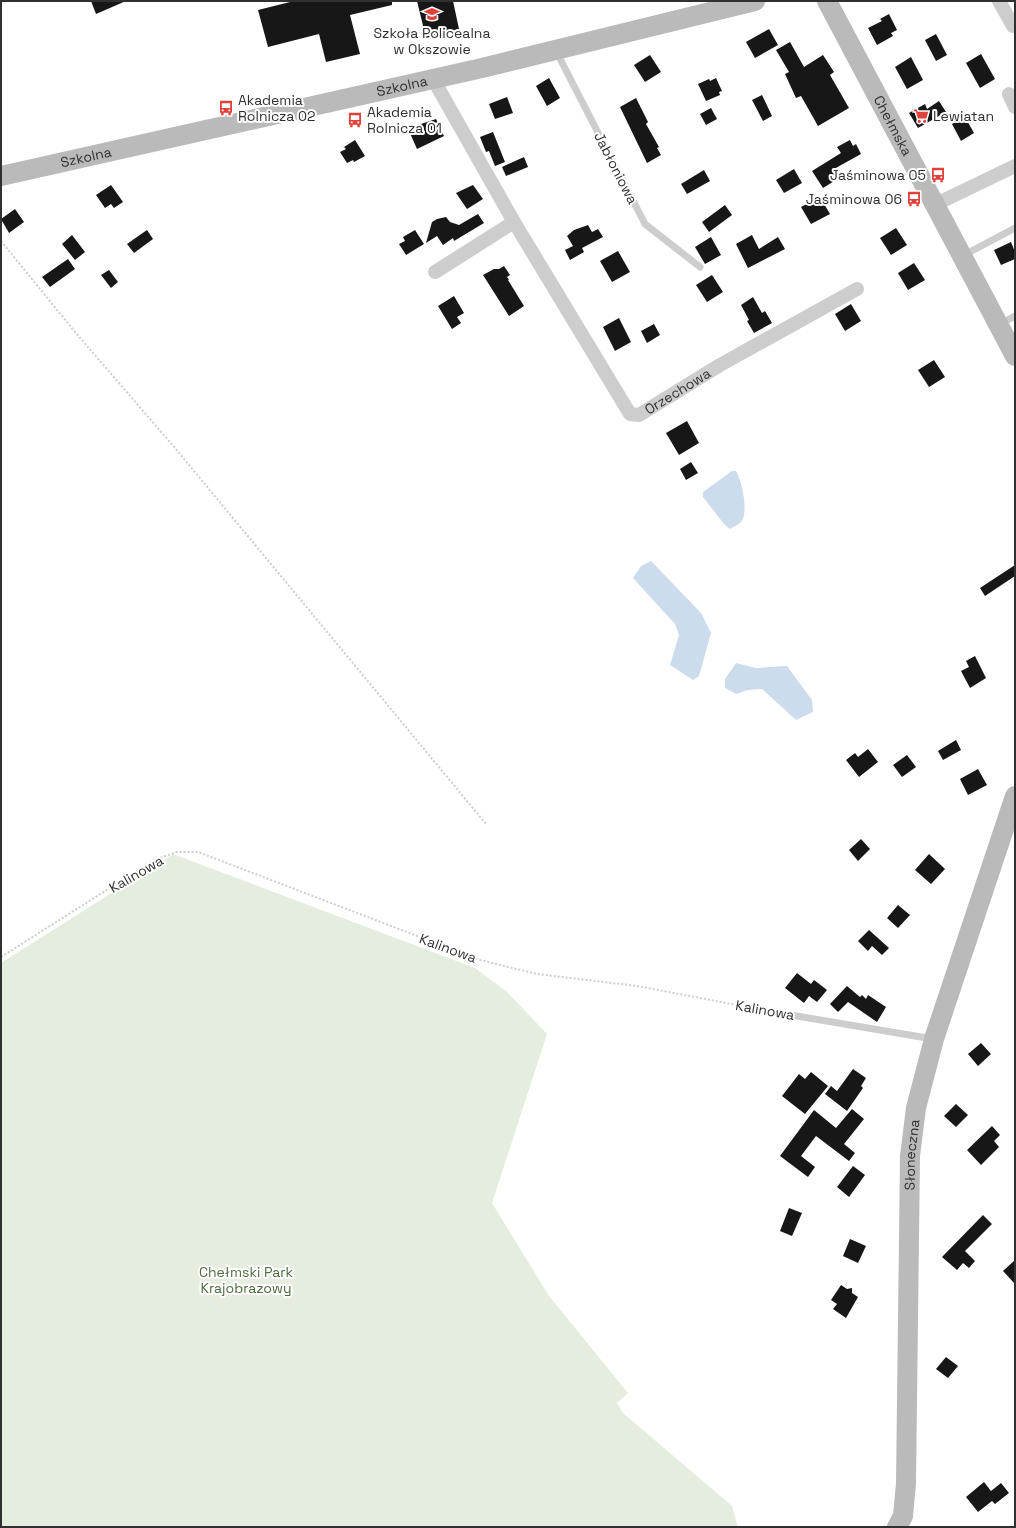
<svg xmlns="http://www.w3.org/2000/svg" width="1016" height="1528" viewBox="0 0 1016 1528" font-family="'Space Grotesk',sans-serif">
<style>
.green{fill:#e5eddf}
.water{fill:#ccdcec}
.building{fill:#171717}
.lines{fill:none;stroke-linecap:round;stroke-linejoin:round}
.path{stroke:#cdcdcd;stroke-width:2;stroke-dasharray:2 2;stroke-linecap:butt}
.lane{stroke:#cdcdcd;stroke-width:7}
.street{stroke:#cdcdcd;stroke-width:14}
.secondary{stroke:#bababa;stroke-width:20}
.labels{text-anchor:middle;stroke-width:4;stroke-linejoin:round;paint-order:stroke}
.poi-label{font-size:14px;fill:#303030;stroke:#fff;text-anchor:start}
.street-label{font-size:14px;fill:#303030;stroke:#fff}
.park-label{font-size:14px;fill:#4e6b3f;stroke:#fff}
</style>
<rect width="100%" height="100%" fill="#fff"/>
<!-- green -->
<path class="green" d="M173,854L475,968L507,992L547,1034L492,1203L549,1296L628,1393L617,1403L623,1413L732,1506L738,1527H1V963Z"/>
<!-- water -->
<g class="water">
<path d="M732,471H736C742,481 749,513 741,522C738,525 733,527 730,529L724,524L703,497V492Z"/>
<path d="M651,561L701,613L711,633L699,676L693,680L670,665L679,635L675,624L633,578L641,566Z"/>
<path d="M736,663L756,668L787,666L812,700L813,712L796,720L762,689L748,690L736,694L725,688V679Z"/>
</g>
<!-- building -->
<g class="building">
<path d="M91,1H126L96,14Z"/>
<path d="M294,1H392V5L350,15L360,54L326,62L319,34L268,47L258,10Z"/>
<path d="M417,1H453L459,29L426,38Z"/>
<path d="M889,14L897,30L891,33L893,36L877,45L868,28L882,21L880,19Z"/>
<path d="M769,29L778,45L755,58L746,42Z"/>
<path d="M936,34L947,55L936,61L925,40Z"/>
<path d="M790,42L804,67L823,55L834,72L830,75L849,108L818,126L801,96L796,98L785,74L789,72L776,50Z"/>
<path d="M981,54L995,79L980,88L966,63Z"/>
<path d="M650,55L661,72L645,82L634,65Z"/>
<path d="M911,57L923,80L907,89L895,67Z"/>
<path d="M549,78L560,98L547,106L536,86Z"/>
<path d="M716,78L722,91L719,92L720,95L706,101L698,84L709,79L710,81Z"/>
<path d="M762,95L772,116L763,121L752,100Z"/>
<path d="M507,97L513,113L495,119L489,104Z"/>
<path d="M636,98L648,122L646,124L659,147L657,148L661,155L647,163L620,107Z"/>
<path d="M939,101L946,112L918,128L909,113L925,104L927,109Z"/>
<path d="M711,108L717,119L706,125L700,114Z"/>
<path d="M965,117L974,133L961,141L952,124Z"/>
<path d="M436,119L444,136L417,149L409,131L416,128L415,126Z"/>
<path d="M493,132L505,162L495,166L489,151L486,152L480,137Z"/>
<path d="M355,140L365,156L354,162L353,160L347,163L340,152L346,149L344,147Z"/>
<path d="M850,140L853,146L856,144L861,154L834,169L839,178L823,188L812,171L841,153L837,147Z"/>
<path d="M524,157L528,167L506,176L502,167Z"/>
<path d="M794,169L802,183L784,193L776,180Z"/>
<path d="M704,170L710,181L687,194L681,184Z"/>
<path d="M111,185L123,202L114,208L111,204L105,208L96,195Z"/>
<path d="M473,185L483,199L467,209L456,193Z"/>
<path d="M820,197L830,214L811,224L801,207Z"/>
<path d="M725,205L732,215L709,232L702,222Z"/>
<path d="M15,209L24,222L9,233L1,219Z"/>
<path d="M478,214L484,223L454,241L453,238L443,245L437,236L426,243L432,222L437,219L446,217L450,222L459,225Z"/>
<path d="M588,225L592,232L598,229L603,237L582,248L584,252L570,260L565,250L573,246L567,236L574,230Z"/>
<path d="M896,228L907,245L891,255L880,238Z"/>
<path d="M147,230L153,239L134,253L127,244Z"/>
<path d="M415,230L424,244L406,255L399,244L405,241L403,237Z"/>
<path d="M72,235L85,252L75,260L62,244Z"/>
<path d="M752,235L759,249L778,237L785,249L748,268L736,244Z"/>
<path d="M711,237L721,255L705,264L695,247Z"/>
<path d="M1011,242L1015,252V259L1001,265L994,250Z"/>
<path d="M618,251L630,272L612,282L600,261Z"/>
<path d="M68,259L75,269L50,287L42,277Z"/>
<path d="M914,263L925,280L908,290L898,273Z"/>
<path d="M504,266L510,275L507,277L509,280H508L524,306L509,316L483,275L494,269H499Z"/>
<path d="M109,270L118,282L111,288L101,275Z"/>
<path d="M712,275L723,292L707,302L696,285Z"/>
<path d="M454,296L464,313L457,317L461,323L452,329L438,306Z"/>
<path d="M753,297L762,313L765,311L772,323L754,333L747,321L749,320L741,305Z"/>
<path d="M851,304L861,321L845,331L835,314Z"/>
<path d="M619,318L631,342L615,351L603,327Z"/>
<path d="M654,324L660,335L647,343L641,331Z"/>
<path d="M934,360L945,377L929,387L918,370Z"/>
<path d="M687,421L699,443L679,455L666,433Z"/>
<path d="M691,462L698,473L686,480L680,469Z"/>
<path d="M1015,565V576L985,596L980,588Z"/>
<path d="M975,656L986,678L970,688L961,671L969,667L966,661Z"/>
<path d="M956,740L961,750L943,760L938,751Z"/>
<path d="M868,749L878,762L859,777L846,760L855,753L858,757Z"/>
<path d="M907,755L916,767L902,777L893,765Z"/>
<path d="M978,769L987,785L968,795L960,779Z"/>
<path d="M861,839L870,849L858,861L849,850Z"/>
<path d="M929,854L945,869L931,884L915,870Z"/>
<path d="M898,905L910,915L898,928L887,918Z"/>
<path d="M869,930L889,948L882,955L872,946L868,951L858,941Z"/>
<path d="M797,973L811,984L814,980L827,990L817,1002L809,996L804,1003L785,988Z"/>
<path d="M847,986L860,997L862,995L866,999L868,995L886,1007L877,1022L848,1002L838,1012L830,1004Z"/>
<path d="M981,1043L991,1054L978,1066L968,1054Z"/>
<path d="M853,1069L866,1078L861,1086L863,1088L847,1111L825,1094L831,1086L837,1091Z"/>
<path d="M811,1072L828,1086L805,1114L782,1096L799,1074L805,1079Z"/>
<path d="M956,1104L968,1115L956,1127L944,1116Z"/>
<path d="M852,1109L864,1119L844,1144L855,1153L849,1161L816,1136L801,1156L815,1167L808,1177L780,1156L814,1110L836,1128Z"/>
<path d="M992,1126L1000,1135L994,1141L999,1147L981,1165L967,1150Z"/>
<path d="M853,1166L865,1175L849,1197L837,1187Z"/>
<path d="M789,1208L802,1213L792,1236L780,1231Z"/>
<path d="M983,1215L992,1224L965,1251L975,1261L969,1268L963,1263L957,1270L942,1257Z"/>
<path d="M850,1239L866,1246L858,1263L843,1256Z"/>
<path d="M1015,1260V1284L1003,1271Z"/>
<path d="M841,1285L847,1289L852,1288V1293L858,1297L846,1318L833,1309L837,1304L831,1300Z"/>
<path d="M946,1357L958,1366L948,1378L936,1369Z"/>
<path d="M984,1482L991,1491L1001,1483L1009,1493L995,1504L992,1501L978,1512L966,1497Z"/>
</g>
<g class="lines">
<!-- path -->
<g class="path">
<path d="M1,241L75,332L175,448L486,824"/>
<path d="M1,957L154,860L177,852H198L480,960L537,974L637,986L763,1010"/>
</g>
<!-- lane -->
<g class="lane">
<path d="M556,51L645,224L700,267"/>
<path d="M964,255L1015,228"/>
<path d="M1000,324L1015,316"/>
<path d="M773,1012L933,1039"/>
</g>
<!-- street -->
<g class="street">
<path d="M999,1L1013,26"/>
<path id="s1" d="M433,79L514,222L630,414L639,415L720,365L857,289"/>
<path d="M1009,94L1015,107"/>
<path d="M934,205L1015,166"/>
<path d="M435,272L514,222"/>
</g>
<!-- secondary -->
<g class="secondary">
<path id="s2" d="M827,1L1015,356"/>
<path id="s3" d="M1,176L482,68L755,1"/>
<path id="s4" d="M897,1527L903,1516L906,1483L910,1156L916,1108L934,1039L1015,796"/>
</g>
</g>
<!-- icons -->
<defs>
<g id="university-bare" transform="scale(1.2)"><path d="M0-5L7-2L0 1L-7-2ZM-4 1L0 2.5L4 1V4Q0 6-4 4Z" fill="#e0423a" stroke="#fff" stroke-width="2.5" paint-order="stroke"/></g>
<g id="bus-bare" transform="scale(1.2)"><path d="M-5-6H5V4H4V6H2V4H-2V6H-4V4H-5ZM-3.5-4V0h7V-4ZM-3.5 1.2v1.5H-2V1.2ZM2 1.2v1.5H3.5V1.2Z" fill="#e0423a" stroke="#fff" stroke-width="2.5" paint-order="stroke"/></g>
<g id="supermarket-bare" transform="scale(1.2)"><path d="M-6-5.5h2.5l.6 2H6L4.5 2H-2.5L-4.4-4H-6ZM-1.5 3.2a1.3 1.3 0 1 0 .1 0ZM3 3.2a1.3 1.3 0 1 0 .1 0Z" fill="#e0423a" stroke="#fff" stroke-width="2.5" paint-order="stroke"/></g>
</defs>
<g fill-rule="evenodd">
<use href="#university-bare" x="432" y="14"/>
<use href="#bus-bare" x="226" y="108"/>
<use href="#supermarket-bare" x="921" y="116"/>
<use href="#bus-bare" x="355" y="120"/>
<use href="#bus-bare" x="938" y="175"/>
<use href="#bus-bare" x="914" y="199"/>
</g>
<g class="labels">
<!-- poi labels -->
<g class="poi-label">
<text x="432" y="38" text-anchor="middle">Szkoła Policealna<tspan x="432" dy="16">w Okszowie</tspan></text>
<text x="238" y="105">Akademia<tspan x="238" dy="16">Rolnicza 02</tspan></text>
<text x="367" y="117">Akademia<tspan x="367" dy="16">Rolnicza 01</tspan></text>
<text x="933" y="121">Lewiatan</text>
<text x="926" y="180" text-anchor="end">Jaśminowa 05</text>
<text x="902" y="204" text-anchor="end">Jaśminowa 06</text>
</g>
<!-- street labels -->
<g class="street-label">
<text dy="5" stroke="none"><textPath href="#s3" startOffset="411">Szkolna</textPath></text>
<text dy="5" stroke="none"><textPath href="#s2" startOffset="141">Chełmska</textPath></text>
<text dy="5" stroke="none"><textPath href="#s3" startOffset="87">Szkolna</textPath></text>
<text transform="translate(616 168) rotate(63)" y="5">Jabłoniowa</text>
<text dy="5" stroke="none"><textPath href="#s1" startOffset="443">Orzechowa</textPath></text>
<text transform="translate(136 874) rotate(-30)" y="5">Kalinowa</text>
<text transform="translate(448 948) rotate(20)" y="5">Kalinowa</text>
<text transform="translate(765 1010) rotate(10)" y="5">Kalinowa</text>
<text dy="5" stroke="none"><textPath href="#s4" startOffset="374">Słoneczna</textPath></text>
</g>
<!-- park labels -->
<g class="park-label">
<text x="246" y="1277">Chełmski Park<tspan x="246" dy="16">Krajobrazowy</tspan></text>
</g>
</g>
<!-- border -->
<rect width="1016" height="1528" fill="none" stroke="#303030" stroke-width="4"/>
</svg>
